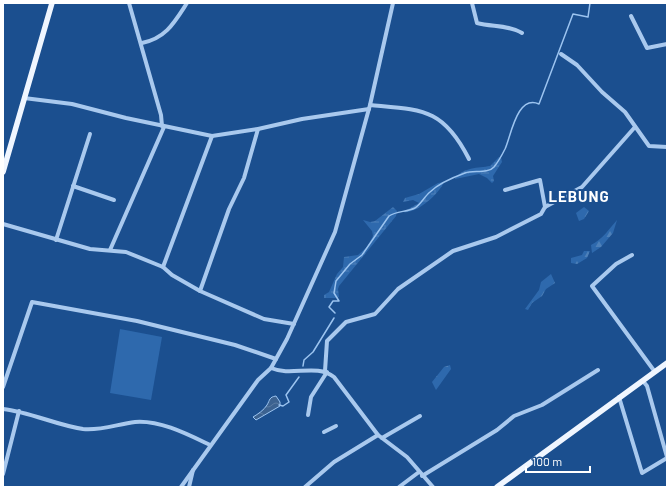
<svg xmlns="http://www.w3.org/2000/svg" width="670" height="490" viewBox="0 0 670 490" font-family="Barlow,sans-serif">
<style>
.green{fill:#2e69ad}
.forest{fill:url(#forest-firs)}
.wetland{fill:url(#wetland-marsh)}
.water{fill:url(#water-waves);stroke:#9cc4f0}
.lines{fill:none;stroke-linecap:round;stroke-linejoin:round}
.stream{stroke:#9cc4f0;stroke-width:1.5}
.minor{stroke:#a9c9ee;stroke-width:4}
.major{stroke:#f0f6ff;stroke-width:5.5}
.labels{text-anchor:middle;stroke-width:4;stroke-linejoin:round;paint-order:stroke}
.district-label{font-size:15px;font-weight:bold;letter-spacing:1px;fill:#fff;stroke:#1b4f8f}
</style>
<defs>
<pattern id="forest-firs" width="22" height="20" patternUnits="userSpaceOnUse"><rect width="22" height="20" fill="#2e69ad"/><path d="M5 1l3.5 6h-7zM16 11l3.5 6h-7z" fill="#4d80b9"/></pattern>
<pattern id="wetland-marsh" width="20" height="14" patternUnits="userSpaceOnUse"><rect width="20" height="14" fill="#2e69ad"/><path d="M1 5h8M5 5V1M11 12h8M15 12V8" fill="none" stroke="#4d80b9"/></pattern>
<pattern id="water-waves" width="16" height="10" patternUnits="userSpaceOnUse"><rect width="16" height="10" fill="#3c6290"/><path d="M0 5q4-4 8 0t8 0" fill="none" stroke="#597aa1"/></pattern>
</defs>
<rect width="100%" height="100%" fill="#1b4f8f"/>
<!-- green -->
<path class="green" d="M120,329L162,337L151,400L110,393Z"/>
<!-- forest -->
<g class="forest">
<path d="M584,207L589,211L584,219L579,221L576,213Z"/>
<path d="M617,220L613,233L601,247L592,253L591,245C602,240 610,228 617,220Z"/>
<path d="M584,251H590L587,258L577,264L571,263V258L582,255Z"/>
<path d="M551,274L555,283L546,289L542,296L532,303L528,310L525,309L539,290L541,282Z"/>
<path d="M450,365L451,369L436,390L432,382L444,367Z"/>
</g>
<!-- wetland -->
<g class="wetland">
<path d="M499,157L501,158L502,162L493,176L494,181L492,183L487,178L479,174L455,179C462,167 479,168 490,166Z"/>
<path d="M444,182C439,194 417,214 403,212L419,203L413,200L403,202L405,198L419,194L438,183Z"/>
<path d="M393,207L397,211L396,216L339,286L338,289L339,297L337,298H324V295L329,292L337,274L343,267L344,257L358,255L367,247L373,236L372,231L363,220L370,222L375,221Z"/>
</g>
<!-- water -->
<path class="water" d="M276,396L280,402V406L256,420L253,417C258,414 264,410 267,405C270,400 269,397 276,396Z"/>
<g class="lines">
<!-- stream -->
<g class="stream">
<path d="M335,313L329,307L333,301H339L334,293L336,281L350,264L362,255L389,216C396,211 407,212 415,208C421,204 424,197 430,192C438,184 454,177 465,173C473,170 488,174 494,167C498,162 502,155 505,149C511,136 517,94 539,104L573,14L588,17L590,3"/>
<path d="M303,366L304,360L313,352L334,318"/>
<path d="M279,405L283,406L289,402L286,395L299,377"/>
</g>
<!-- minor -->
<g class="minor">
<path d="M129,3L161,115L162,126"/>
<path d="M472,3L477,23C492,27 509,25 522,33"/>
<path d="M631,16L647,48L667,44"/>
<path d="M142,43C166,38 174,23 187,3"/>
<path d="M561,54L577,65L602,92L625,112L649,146L667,147"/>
<path d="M24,98L72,104L126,118L212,136L258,129L302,119L369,109"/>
<path d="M370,105C423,110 443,108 469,159"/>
<path d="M258,129L244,178L229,209L200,291L264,319L294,324"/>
<path d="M73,186L114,200"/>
<path d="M505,190L540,180L545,207"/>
<path d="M3,224L90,249L126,252L163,267L172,275L200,291"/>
<path d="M56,240L90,134"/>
<path d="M110,250L164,127"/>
<path d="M632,255L616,264L592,286L655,372"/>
<path d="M163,267L212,136"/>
<path d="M271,368C292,377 316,363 334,377L378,435L407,457L433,487"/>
<path d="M325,371L327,341L346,322L375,314L398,289L453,251L496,237L541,214L545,207L582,187L635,127"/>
<path d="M643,381L647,386L667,457"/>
<path d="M3,387L32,302L137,321L235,345L276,359"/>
<path d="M619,397L642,473L667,458"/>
<path d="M3,409C30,412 56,425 83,429C100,431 118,424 135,422C160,420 187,434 210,445"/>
<path d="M308,415L311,397L327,372"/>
<path d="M324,432L336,426"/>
<path d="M382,438L420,416"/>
<path d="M3,474L19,411"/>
<path d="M422,476L497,430L514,416L542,405L598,370"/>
<path d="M181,487L258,380L271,368L287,339L335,232L370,105L393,3"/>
<path d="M189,487L193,470"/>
<path d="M305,487L334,462L378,435"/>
<path d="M399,487L419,472"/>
</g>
<!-- major -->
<g class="major">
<path d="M3,172L52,3"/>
<path d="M497,487L667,363"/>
</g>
</g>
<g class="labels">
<!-- district labels -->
<g class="district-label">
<text x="579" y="202">LEBUNG</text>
</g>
</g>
<!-- border -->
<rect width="670" height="490" fill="none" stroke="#ffffff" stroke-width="8"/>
<!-- scale -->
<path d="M526 466v6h64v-6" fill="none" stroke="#ffffff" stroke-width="2"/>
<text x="532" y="466" font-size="12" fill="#ffffff" stroke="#1b4f8f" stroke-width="3" paint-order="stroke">100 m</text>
</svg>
